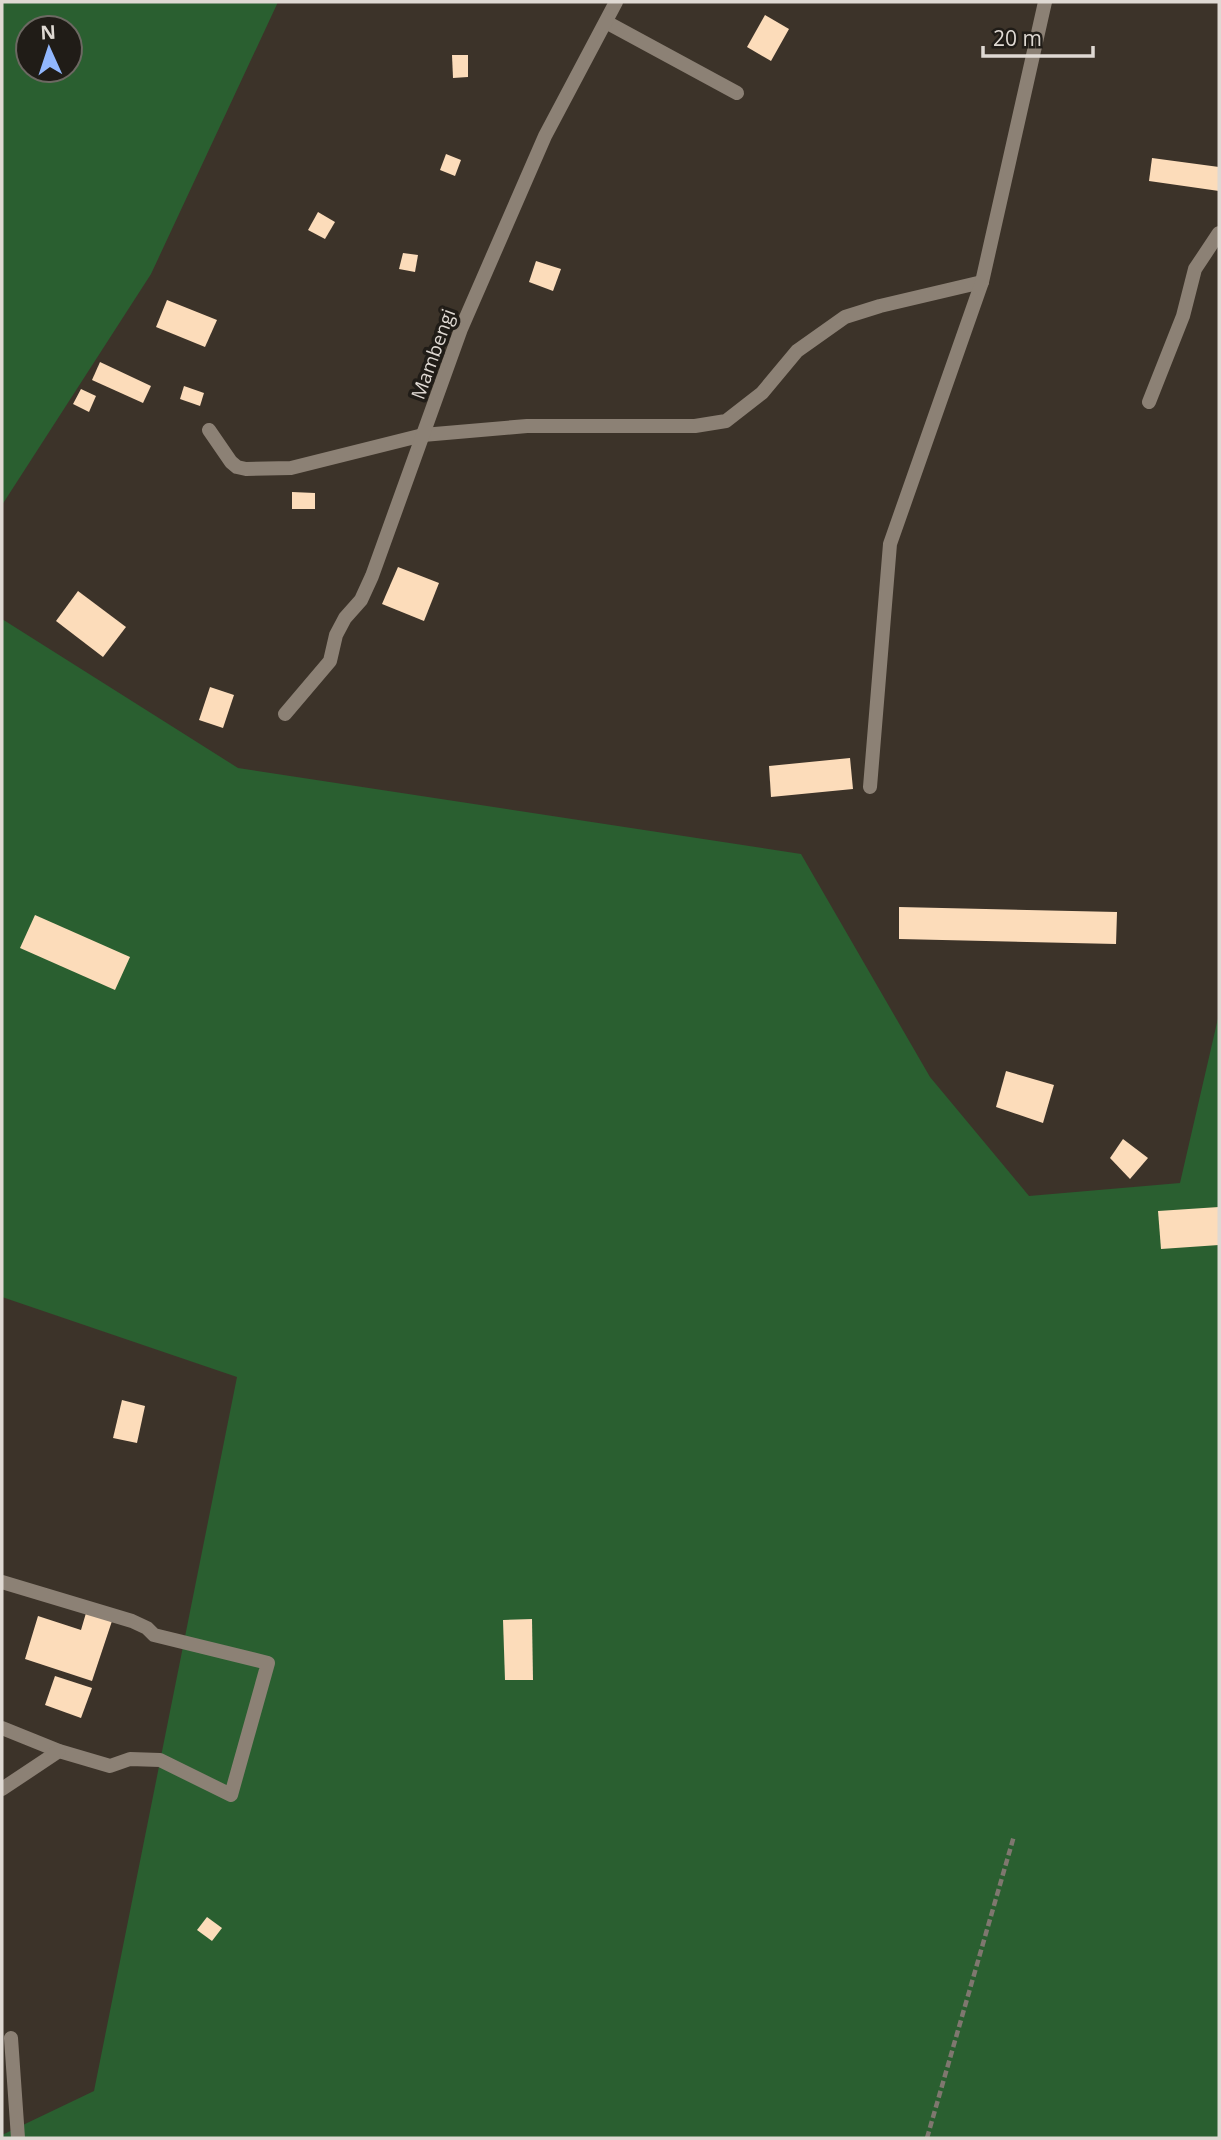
<svg xmlns="http://www.w3.org/2000/svg" width="1221" height="2140" viewBox="0 0 1221 2140" font-family="'Open Sans',sans-serif">
<style>
.green{fill:#2a5f30;fill-rule:evenodd}
.building{fill:#fcdcba}
.lines{fill:none;stroke-linecap:round;stroke-linejoin:round}
.path{stroke:#7f776f;stroke-width:4.5;stroke-dasharray:7 3.5;stroke-linecap:butt}
.minor{stroke:#8c8175;stroke-width:14}
.labels{text-anchor:middle;stroke-width:7;stroke-linejoin:round;paint-order:stroke}
.street-label{font-size:19px;fill:#dfd9d3;stroke:#201c17}
</style>
<rect width="100%" height="100%" fill="#3c3329"/>
<!-- green -->
<g class="green">
<path d="M2,2H278L151,274L2,505ZM28,28H70V70H28Z"/>
<path d="M2,619L238,768L801,854L930,1077L1029,1196L1180,1183L1219,1014V2138H2V2135L94,2091L237,1377L2,1297Z"/>
</g>
<!-- building -->
<g class="building">
<path d="M765,15L789,29L771,61L747,47Z"/>
<path d="M452,55H468V77L453,78Z"/>
<path d="M446,154L461,160L455,176L440,170Z"/>
<path d="M1152,158L1219,167V191L1149,181Z"/>
<path d="M318,212L335,222L325,239L308,230Z"/>
<path d="M403,253L418,255L415,272L399,269Z"/>
<path d="M536,261L561,269L553,291L529,282Z"/>
<path d="M167,300L217,320L205,347L156,327Z"/>
<path d="M100,362L151,386L143,403L92,380Z"/>
<path d="M184,386L204,393L200,406L180,399Z"/>
<path d="M81,389L96,396L89,412L73,404Z"/>
<path d="M292,492L315,493V509H292Z"/>
<path d="M398,567L439,583L424,621L382,604Z"/>
<path d="M78,591L126,627L103,657L56,621Z"/>
<path d="M210,687L234,695L223,728L199,720Z"/>
<path d="M850,758L853,789L771,797L769,766Z"/>
<path d="M899,907L1117,912L1116,944L899,939Z"/>
<path d="M35,915L130,957L115,990L20,948Z"/>
<path d="M1006,1071L1054,1085L1043,1123L996,1107Z"/>
<path d="M1123,1139L1148,1158L1130,1179L1110,1158Z"/>
<path d="M1219,1207V1245L1161,1249L1158,1211Z"/>
<path d="M122,1400L145,1406L137,1443L113,1438Z"/>
<path d="M86,1613L112,1621L92,1681L25,1659L38,1616L81,1630Z"/>
<path d="M532,1619L533,1680H505L503,1620Z"/>
<path d="M55,1676L92,1688L81,1718L45,1705Z"/>
<path d="M207,1917L222,1928L212,1941L197,1930Z"/>
</g>
<g class="lines">
<!-- path -->
<path class="path" d="M927,2138L1014,1836"/>
<!-- minor -->
<g class="minor">
<path d="M606,22L737,93"/>
<path d="M1149,402L1183,316L1195,269L1219,233"/>
<path d="M209,430L231,462L237,467L246,469L291,468L423,435L527,426H695L726,421L762,393L797,351L845,317L880,306L982,282"/>
<path d="M285,714L330,661L336,635L345,618L361,600L372,576L461,329L545,136L616,2"/>
<path d="M870,787L890,544L982,282L1045,2"/>
<path d="M2,1582L132,1621L147,1628L154,1635L268,1663L231,1795L160,1760L130,1759L110,1766L59,1751L2,1728"/>
<path d="M2,1789L59,1751"/>
<path d="M11,2038L18,2138"/>
</g>
</g>
<g class="labels">
<!-- street labels -->
<g class="street-label">
<text transform="translate(433 354) rotate(-70)" y="7">Mambengi</text>
</g>
</g>
<!-- border -->
<rect width="1221" height="2140" fill="none" stroke="#dfd9d3" stroke-width="7"/>
<!-- north arrow -->
<g transform="translate(49 49) rotate(357)"><circle r="33" fill="#201c17" stroke="#6c6862" stroke-width="2"/>
<path d="M0-5L12 26L0 18L-12 26Z" fill="#92b7fd"/>
<text y="-10" font-size="19" font-weight="bold" text-anchor="middle" fill="#dfd9d3">N</text>
</g>
<!-- scale -->
<path d="M983 46v10h110v-10" fill="none" stroke="#dfd9d3" stroke-width="3.5"/>
<text x="993" y="46" font-size="21" fill="#dfd9d3" stroke="#201c17" stroke-width="5" paint-order="stroke">20 m</text>
</svg>
